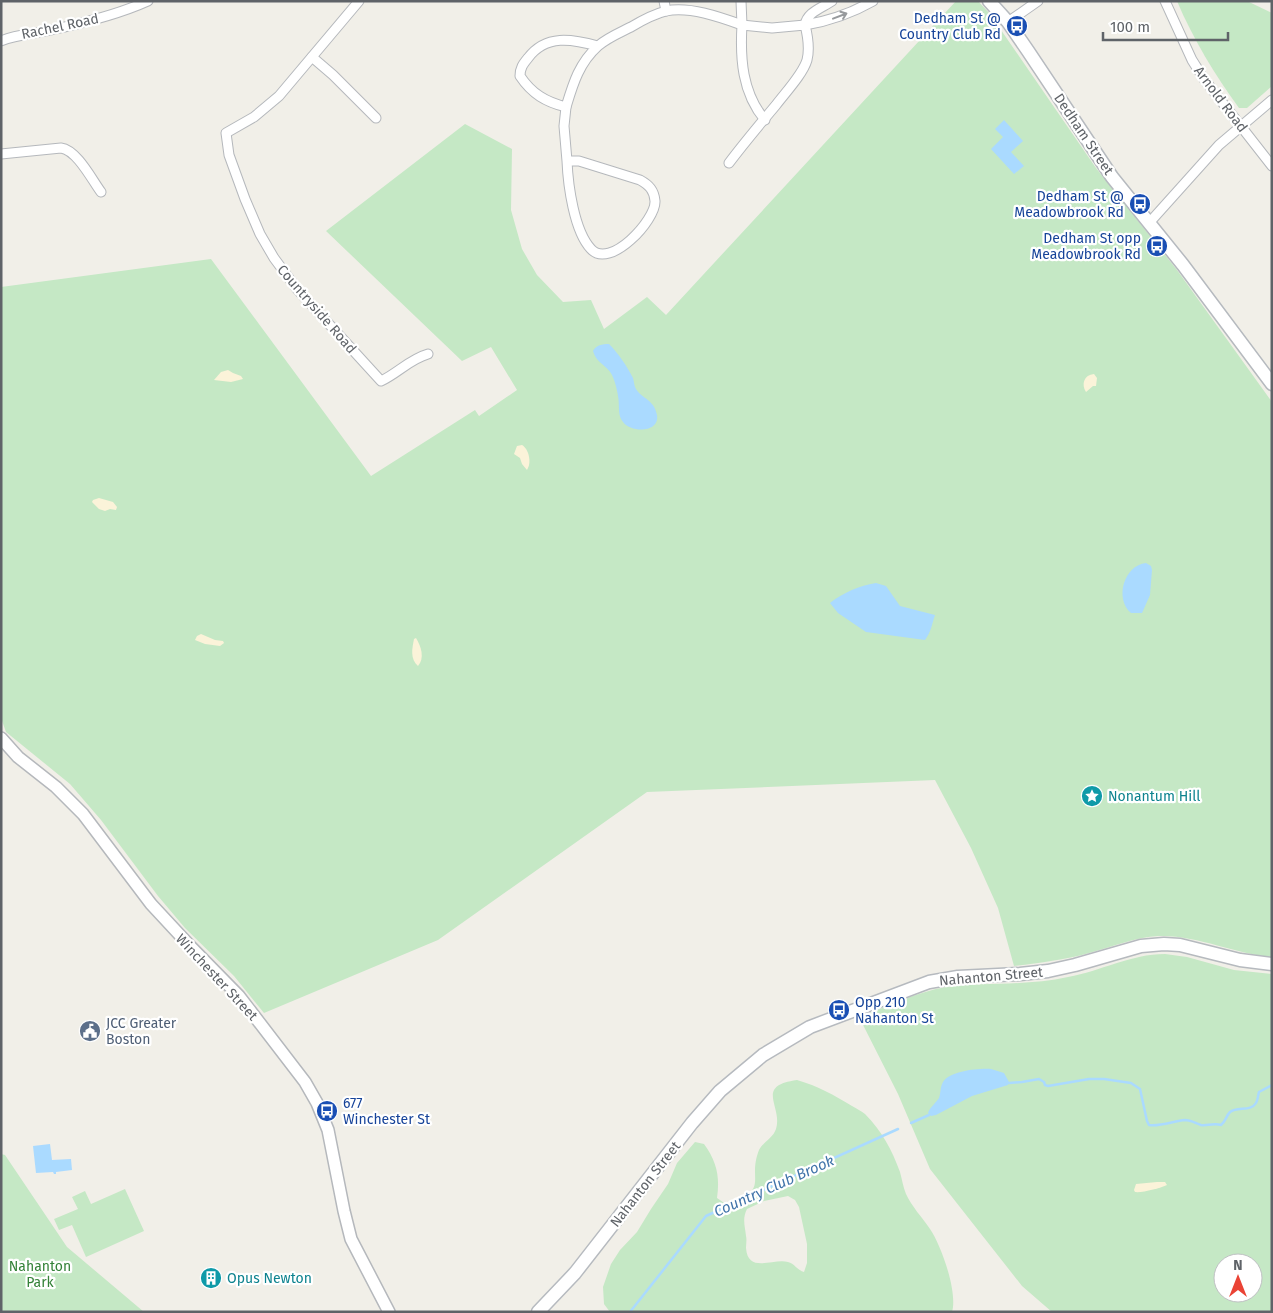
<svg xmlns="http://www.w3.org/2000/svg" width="1273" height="1313" viewBox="0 0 1273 1313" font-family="'Fira Sans',sans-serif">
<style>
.green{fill:#c5e8c5;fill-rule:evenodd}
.sand{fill:#fbf3d9}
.water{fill:#aadaff}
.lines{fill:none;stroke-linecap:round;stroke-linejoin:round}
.stream{stroke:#aadaff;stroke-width:2.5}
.minor-casing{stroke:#b5b8bc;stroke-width:11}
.tertiary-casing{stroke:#b5b8bc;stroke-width:14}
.secondary-casing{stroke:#b6babf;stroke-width:15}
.minor{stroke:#fff;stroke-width:9}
.tertiary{stroke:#fff;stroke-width:11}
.secondary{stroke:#fff;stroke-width:12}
.oneway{stroke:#979a9d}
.labels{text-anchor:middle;stroke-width:4.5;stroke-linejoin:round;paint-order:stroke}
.transit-label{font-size:14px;fill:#164399;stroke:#fff;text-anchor:end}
.street-label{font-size:14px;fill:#5f6368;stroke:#fff}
.culture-label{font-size:14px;fill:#0d838f;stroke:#fff;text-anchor:start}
.service-label{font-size:14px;fill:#4e5e75;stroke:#fff;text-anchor:start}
.park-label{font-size:14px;fill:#348238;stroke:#fff}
.water-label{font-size:15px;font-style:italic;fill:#4174aa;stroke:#fff}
</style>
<rect width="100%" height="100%" fill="#f1efe8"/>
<!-- green -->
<g class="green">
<path d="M956,1H978L990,14L1096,168L1177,270L1272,402V957C1234,954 1198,935 1159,936C1135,937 1112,947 1089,953C1064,960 1039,963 1014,966L998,908L971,848L935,780L647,792L438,940L264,1013L234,976L185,928L158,896L101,820L70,784L6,732L1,718V287L211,259L371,476L475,410L479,416L517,390L491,347L462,361L326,231L465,124L512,149L511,210L522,249L537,275L563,302L591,300L604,329L647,297L666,315Z"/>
<path d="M1177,1H1247L1272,13V86L1247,108H1239C1215,75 1193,39 1177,1Z"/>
<path d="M1165,954L1187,957L1234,970L1272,974V1312H1052L1022,1286L930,1169L898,1094L859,1017C887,1007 916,992 946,987C986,982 1028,986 1068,977C1101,971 1131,954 1165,954ZM1223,1263H1253V1293H1223Z"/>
<path d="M797,1080C818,1086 834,1095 852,1106C856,1108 861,1111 865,1114C882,1131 892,1150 900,1172C902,1179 903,1187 906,1194C912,1207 922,1217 930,1229C941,1245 958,1292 952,1312H610L604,1304L603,1287L611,1264L620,1250L637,1232L651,1209L668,1184L677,1163L695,1142L704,1144C717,1162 720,1177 717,1198L730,1207C770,1186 747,1181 759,1150C763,1142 773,1138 776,1129C783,1106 754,1086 797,1080ZM788,1196L795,1200L799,1207L807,1244V1263L804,1272C797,1270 794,1263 788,1262C773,1258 748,1274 746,1248C746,1244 747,1240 746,1236C745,1226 742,1219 747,1209L764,1201Z"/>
<path d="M1,1154L5,1155L67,1247L144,1312L1,1311Z"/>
<path d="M125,1189L144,1231L86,1257L72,1225L59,1230L54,1219L78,1209L72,1197L85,1191L91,1204Z"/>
</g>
<!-- sand -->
<g class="sand">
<path d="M228,370L233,373L241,376L243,379L231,382L214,380L221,372Z"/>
<path d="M1094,374L1097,378L1096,386H1093L1086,392C1081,384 1084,375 1094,374Z"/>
<path d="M522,445C529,449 532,463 527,470L522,464L520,458L514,454L517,446Z"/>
<path d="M99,498L113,502L117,507L116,510L110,509L105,511L99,509L92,502L93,500Z"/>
<path d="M201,634L215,640L223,641L224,643L220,646L205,644L195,640L197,636Z"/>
<path d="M416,638C421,646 425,658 418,666C410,659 412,649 414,639Z"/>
<path d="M1157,1182H1165L1167,1185C1161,1188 1142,1193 1135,1192L1134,1190L1136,1184Z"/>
</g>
<!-- water -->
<g class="water">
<path d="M1004,120L1023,141L1011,152L1024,166L1014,174L991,149L1003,137L995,129Z"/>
<path d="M609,344C618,353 627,366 633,378C634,381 634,386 636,389C642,399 654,399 657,415C660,433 631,433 623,422C617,415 620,405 618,396C617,390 615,381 612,375C607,365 596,363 593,351C596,345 602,344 609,344Z"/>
<path d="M1146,563L1151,566L1152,570L1150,595L1142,613H1131C1114,599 1124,565 1146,563Z"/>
<path d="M876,583L886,586L900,606L935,615C932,624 931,632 925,640L866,632L838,613L830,603C844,592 859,586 876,583Z"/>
<path d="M991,1069L1004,1073L1009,1082L1008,1085L972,1096L936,1115L931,1116L928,1113C930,1107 936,1103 939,1098C941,1093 940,1087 943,1082C950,1071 979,1068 991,1069Z"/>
<path d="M50,1144L52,1160L71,1159L72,1170L56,1172V1174H54L53,1172L36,1173L33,1146Z"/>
</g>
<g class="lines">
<!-- stream -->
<g class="stream">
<path d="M1009,1083L1022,1082L1039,1079L1044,1082L1045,1085L1048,1086L1089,1079H1104L1131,1083L1140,1089L1147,1121L1149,1125C1159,1127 1174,1121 1185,1120C1191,1120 1195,1123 1201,1125C1206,1126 1214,1123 1221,1125C1226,1121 1226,1116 1230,1112C1237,1106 1251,1112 1256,1103C1258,1100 1258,1095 1259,1092L1272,1085"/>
<path d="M911,1123L929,1115"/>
<path d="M630,1312L706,1216L898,1129"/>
</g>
<!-- minor casing -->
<g class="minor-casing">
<g id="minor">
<path d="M359,1L279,96L254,117L226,133L229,155L245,199L260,234L274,258L297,289L381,381C398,373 410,359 428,354"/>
<path d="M664,1L666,11"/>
<path d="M832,1C822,8 807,12 805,25C829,21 852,13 873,1"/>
<path d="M1165,1L1192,60L1204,79L1272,166"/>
<path d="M1008,22L1038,1"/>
<path d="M1,41C17,34 34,34 51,30C84,23 117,15 148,1"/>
<path d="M598,46C579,63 573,84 566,107C546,102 532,94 520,76C520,68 523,64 528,58C546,34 572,39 598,46C607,38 619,33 631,27C641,21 654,14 666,11C689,6 720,17 742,25C740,58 742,93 765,120"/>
<path d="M312,57L333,75L376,118"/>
<path d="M566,107L564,126L567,161H579L640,180C649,185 654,190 655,201C656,220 610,270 591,249C574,231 568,185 567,161"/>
<path d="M1,154L61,148C77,150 92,180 101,192"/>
<path d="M729,163C744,143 760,124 776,105C785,93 803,74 807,60C810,48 808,37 805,25L772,28L742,25L741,1"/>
<path d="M1149,223L1219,145L1272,100"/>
</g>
</g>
<!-- tertiary casing -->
<g class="tertiary-casing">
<path id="tertiary" d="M1,738L18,757L56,787L83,814L151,904L190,946L239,996L305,1082L317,1103L328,1130L344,1211L351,1239L389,1312"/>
</g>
<!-- secondary casing -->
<g class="secondary-casing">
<g id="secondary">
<path d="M989,1L1008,22L1028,51L1112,177L1183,265L1272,384"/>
<path d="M538,1312L575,1273L692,1123L720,1091L763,1055L810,1027L929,982L958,977L1020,974L1048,971L1075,965L1141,946L1164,944L1180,945L1240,960L1272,964"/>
</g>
</g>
<!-- minor -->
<use href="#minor" class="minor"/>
<!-- tertiary -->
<use href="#tertiary" class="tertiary"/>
<!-- secondary -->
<use href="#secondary" class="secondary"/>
</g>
<!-- one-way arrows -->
<defs><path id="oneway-shaft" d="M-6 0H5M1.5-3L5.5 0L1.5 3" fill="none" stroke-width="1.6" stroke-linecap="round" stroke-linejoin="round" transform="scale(1.25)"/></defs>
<use class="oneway" href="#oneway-shaft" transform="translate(840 16) rotate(-21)"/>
<!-- icons -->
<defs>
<g id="bus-disc" transform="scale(1.125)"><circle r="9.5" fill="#1a4fb4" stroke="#fff"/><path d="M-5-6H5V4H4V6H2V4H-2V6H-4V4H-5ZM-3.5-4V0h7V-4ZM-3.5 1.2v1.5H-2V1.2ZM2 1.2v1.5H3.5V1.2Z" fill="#fff"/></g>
<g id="sight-disc" transform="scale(1.125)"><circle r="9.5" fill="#0f9aa8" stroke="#fff"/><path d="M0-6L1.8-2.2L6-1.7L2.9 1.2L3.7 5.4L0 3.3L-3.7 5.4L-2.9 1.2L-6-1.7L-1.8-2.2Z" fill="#fff"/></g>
<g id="civic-disc" transform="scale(1.125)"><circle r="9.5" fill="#5c6f8a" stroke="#fff"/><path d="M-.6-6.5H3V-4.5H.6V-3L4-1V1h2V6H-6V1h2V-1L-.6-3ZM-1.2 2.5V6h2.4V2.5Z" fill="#fff"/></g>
<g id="building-disc" transform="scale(1.125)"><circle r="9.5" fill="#0f9aa8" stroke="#fff"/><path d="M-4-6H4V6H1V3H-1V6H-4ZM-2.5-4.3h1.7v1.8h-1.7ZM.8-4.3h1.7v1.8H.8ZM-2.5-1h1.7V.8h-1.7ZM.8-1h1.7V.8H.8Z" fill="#fff"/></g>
</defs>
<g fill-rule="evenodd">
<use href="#bus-disc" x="1017" y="26"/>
<use href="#bus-disc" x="1140" y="204"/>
<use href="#bus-disc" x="1157" y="246"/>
<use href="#sight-disc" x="1092" y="796"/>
<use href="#bus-disc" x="839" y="1010"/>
<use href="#civic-disc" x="90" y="1031"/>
<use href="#bus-disc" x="327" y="1111"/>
<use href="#building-disc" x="211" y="1278"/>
</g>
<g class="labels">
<!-- transit labels -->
<g class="transit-label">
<text x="1001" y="23">Dedham St @<tspan x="1001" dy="16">Country Club Rd</tspan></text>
<text x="1124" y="201">Dedham St @<tspan x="1124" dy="16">Meadowbrook Rd</tspan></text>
<text x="1141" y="243">Dedham St opp<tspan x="1141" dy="16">Meadowbrook Rd</tspan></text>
<text x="855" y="1007" text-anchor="start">Opp 210<tspan x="855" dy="16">Nahanton St</tspan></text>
<text x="343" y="1108" text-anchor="start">677<tspan x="343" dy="16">Winchester St</tspan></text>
</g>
<!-- street labels -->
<g class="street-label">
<text transform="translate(60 26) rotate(-12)" y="5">Rachel Road</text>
<text transform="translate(1221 99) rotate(53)" y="5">Arnold Road</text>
<text transform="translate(1084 134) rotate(56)" y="5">Dedham Street</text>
<text transform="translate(317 309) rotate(49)" y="5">Countryside Road</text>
<text transform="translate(991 976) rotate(-5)" y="5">Nahanton Street</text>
<text transform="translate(217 977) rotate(47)" y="5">Winchester Street</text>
<text transform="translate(645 1184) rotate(-52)" y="5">Nahanton Street</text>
</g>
<!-- culture labels -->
<g class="culture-label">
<text x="1108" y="801">Nonantum Hill</text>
<text x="227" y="1283">Opus Newton</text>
</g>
<!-- service labels -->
<g class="service-label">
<text x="106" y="1028">JCC Greater<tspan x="106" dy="16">Boston</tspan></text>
</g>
<!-- park labels -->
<g class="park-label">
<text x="40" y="1271">Nahanton<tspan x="40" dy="16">Park</tspan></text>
</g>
<!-- water labels -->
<g class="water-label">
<text transform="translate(774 1186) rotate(-24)" y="5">Country Club Brook</text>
</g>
</g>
<!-- border -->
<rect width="1273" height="1313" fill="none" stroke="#5f6368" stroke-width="5"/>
<!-- north arrow -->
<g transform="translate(1238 1278)"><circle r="24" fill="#ffffff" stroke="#bfc1c3"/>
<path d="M0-4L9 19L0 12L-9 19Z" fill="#ea4335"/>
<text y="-8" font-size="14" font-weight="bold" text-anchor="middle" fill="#5f6368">N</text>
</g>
<!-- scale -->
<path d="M1103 32v8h125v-8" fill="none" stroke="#5f6368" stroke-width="2.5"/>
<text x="1110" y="32" font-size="15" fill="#5f6368" stroke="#ffffff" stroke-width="4" paint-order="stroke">100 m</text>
</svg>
